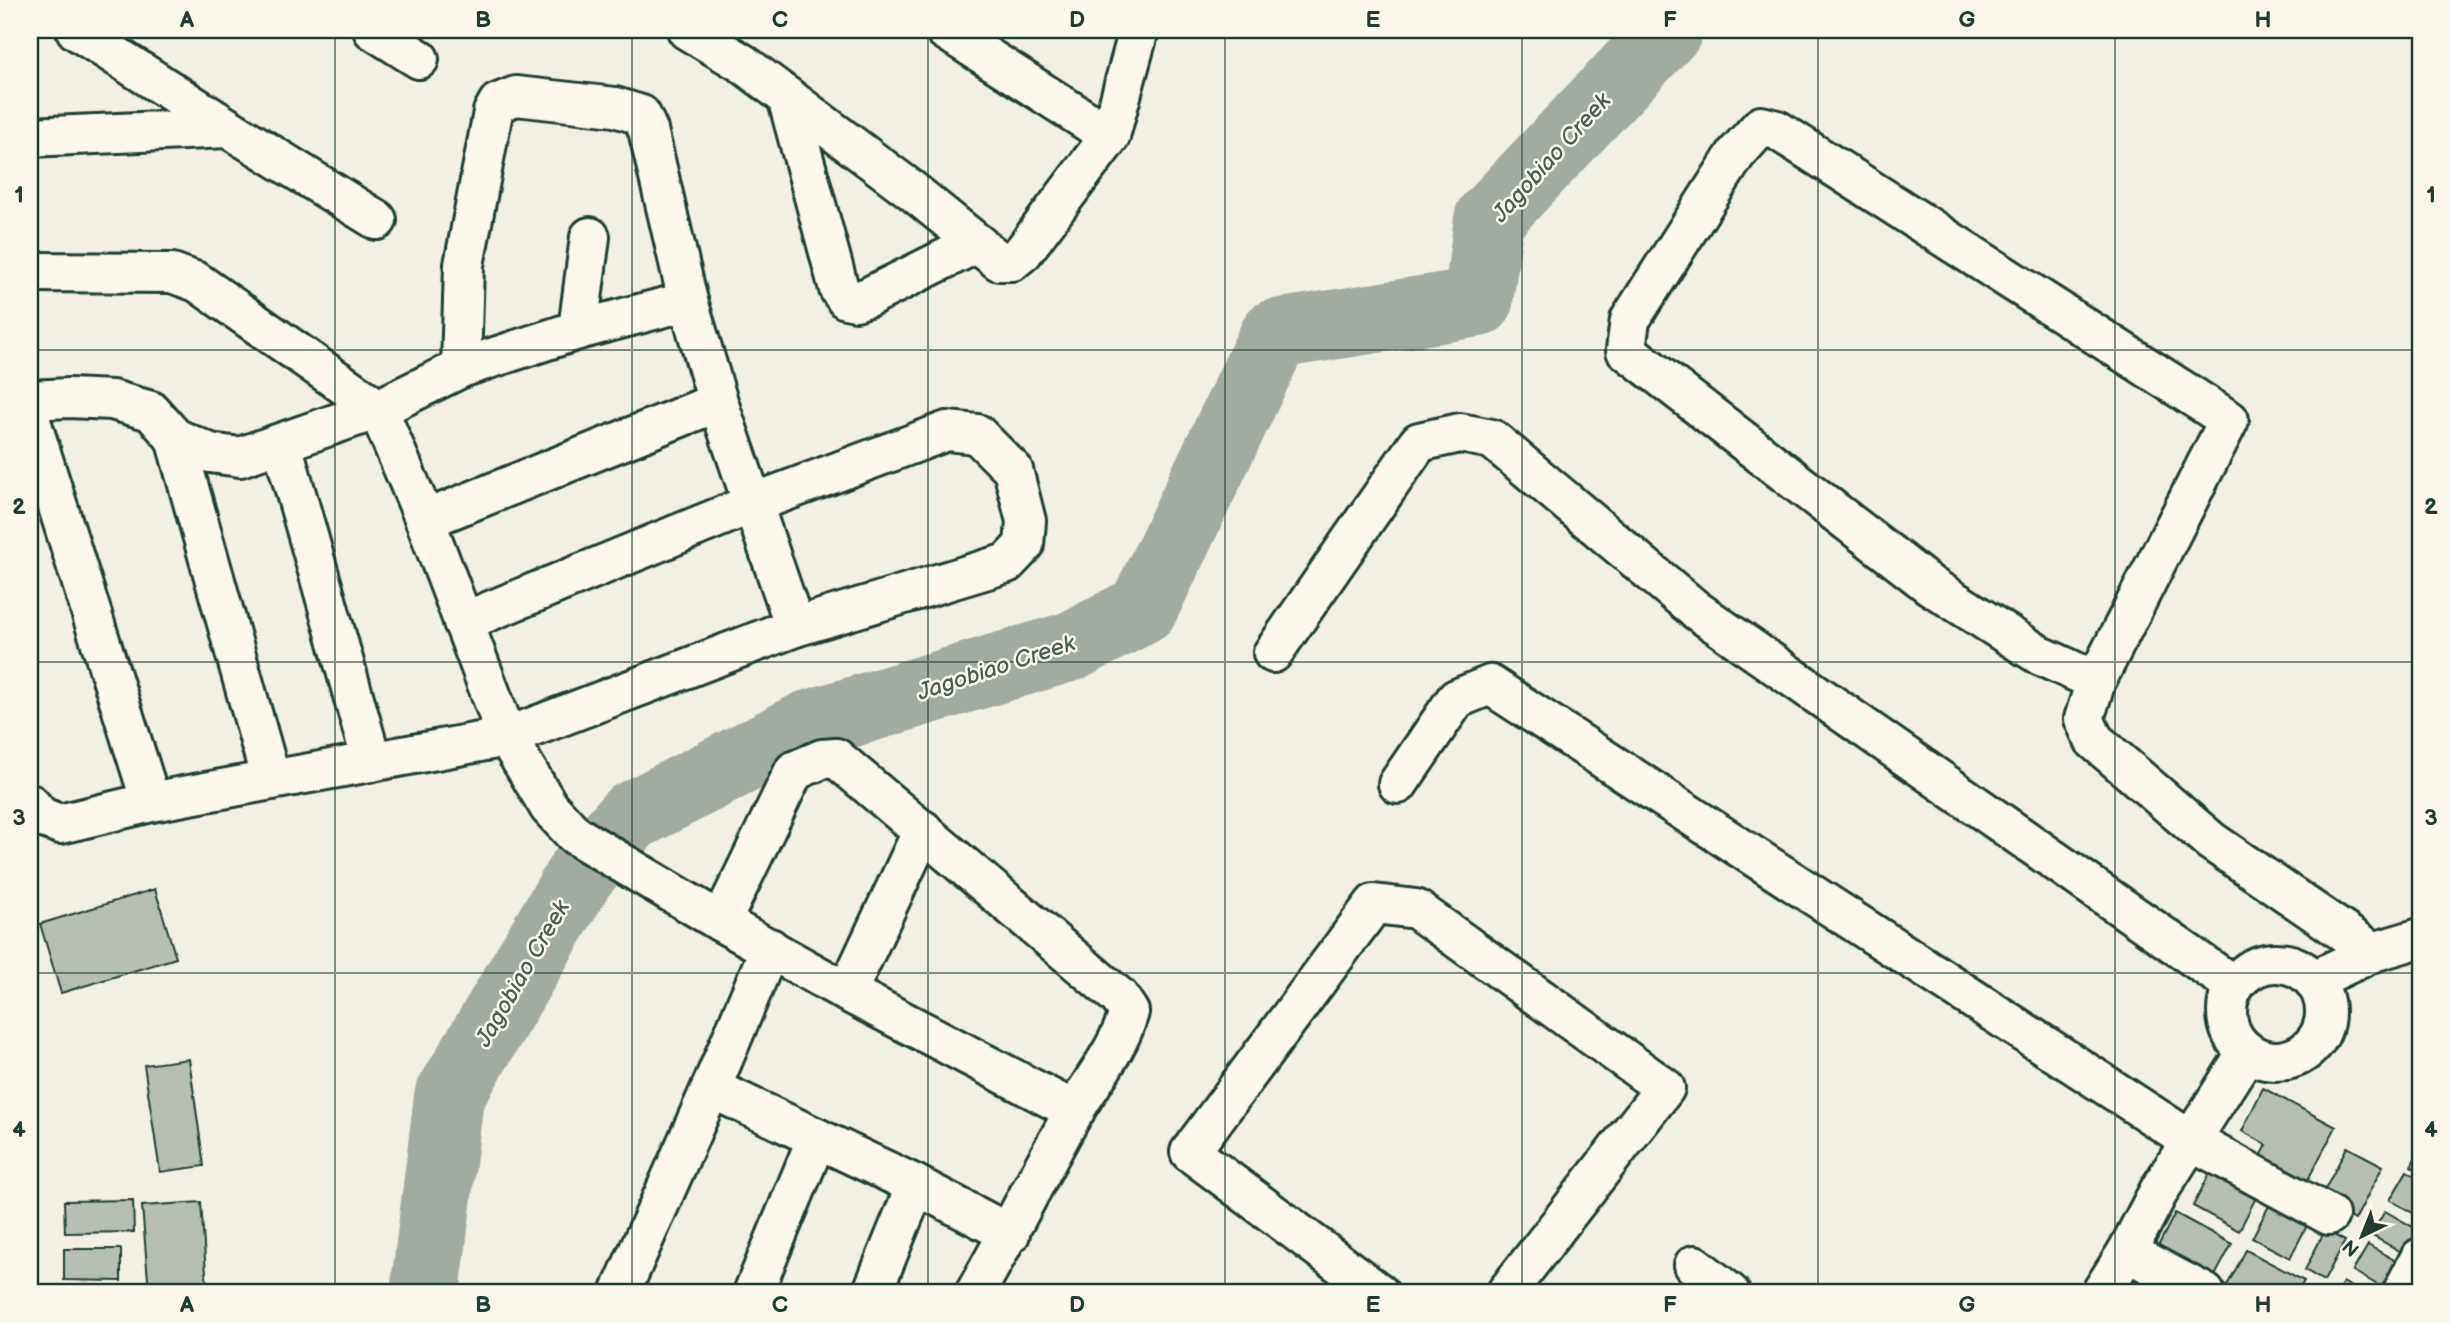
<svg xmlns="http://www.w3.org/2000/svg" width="2450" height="1323" viewBox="0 0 2450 1323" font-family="'Balsamiq Sans',sans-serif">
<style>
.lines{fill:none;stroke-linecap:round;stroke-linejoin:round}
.river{stroke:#a2aba1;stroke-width:70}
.building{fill:#b7beb3;stroke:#1f3d34;stroke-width:2}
.street-casing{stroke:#1f3d34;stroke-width:44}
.street{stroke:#fbf7ec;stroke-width:38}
.grid{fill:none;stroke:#1f3d34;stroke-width:2;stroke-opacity:0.55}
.labels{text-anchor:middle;stroke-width:5;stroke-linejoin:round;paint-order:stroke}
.water-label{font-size:23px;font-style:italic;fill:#465e55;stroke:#fbf7ec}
.neatline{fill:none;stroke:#1f3d34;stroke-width:2.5}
.grid-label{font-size:23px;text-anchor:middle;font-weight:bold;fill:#1f3d34}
</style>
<rect width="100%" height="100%" fill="#f2f0e5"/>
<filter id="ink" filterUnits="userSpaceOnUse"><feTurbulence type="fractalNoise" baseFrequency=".0143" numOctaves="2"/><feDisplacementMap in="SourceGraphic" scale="14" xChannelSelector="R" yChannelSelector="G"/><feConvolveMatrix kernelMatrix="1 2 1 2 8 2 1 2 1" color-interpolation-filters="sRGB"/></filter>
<g filter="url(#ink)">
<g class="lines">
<!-- river -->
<path class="river" d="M425,1293L449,1097L580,875L630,817L809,725L1072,646L1143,609L1275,334L1478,302L1489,219L1668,30"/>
</g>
<!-- building -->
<g class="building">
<path d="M155,889L176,958L61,993L40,924Z"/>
<path d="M189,1059L204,1166L160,1172L144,1065Z"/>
<path d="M2263,1088L2336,1127L2305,1185L2259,1160L2267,1145L2242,1131Z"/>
<path d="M2347,1147L2383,1166L2355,1220L2319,1201Z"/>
<path d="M2420,1149V1171L2411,1166Z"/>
<path d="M2216,1161L2262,1186L2239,1231L2193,1206Z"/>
<path d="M2407,1171L2420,1179V1217L2390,1200Z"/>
<path d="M133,1200L134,1232L65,1233L64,1201Z"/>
<path d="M2272,1200L2310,1220L2290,1258L2252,1238Z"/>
<path d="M201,1202L207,1288L149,1292L142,1206Z"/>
<path d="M2385,1211L2418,1230L2405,1254L2371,1235Z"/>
<path d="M2175,1213L2232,1244L2209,1287L2152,1258Z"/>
<path d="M2325,1230L2345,1241L2324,1281L2305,1270Z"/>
<path d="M2368,1245L2405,1266L2390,1292L2353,1271Z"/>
<path d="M64,1249H121V1281L64,1280Z"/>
<path d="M2246,1250L2304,1281L2297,1293L2224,1291Z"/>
<path d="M2343,1282L2362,1293H2337Z"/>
</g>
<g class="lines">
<!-- street casing -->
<g class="street-casing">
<g id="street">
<path d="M76,30L228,128L377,220"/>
<path d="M373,30L419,59"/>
<path d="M687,30L742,63L910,189L999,261H1012L1023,252L1110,136L1139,30"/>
<path d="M945,30L1110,136"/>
<path d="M787,97L839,289L846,299L856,301L868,297L975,244"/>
<path d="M30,137L228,128"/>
<path d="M30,272L172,273L197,282L378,409L425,520L507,737L549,807L575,835L721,922L847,992L1075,1111"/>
<path d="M578,330L590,237"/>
<path d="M461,368L464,265L493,112L498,103L516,96L615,107L641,115L648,130L688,301L718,402L795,627"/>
<path d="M30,400L69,398L112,400L151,411L175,438L210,453L240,457L378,409L461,368L578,330L688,301"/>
<path d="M30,418L151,802"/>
<path d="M175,438L271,780"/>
<path d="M282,444L372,762"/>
<path d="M425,520L718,402"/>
<path d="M1273,653L1419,442L1460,433L1492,439L1696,610L2233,985"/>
<path d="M2096,681L2041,656L1931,586L1626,350L1630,320L1736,154L1761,126L1777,130L2229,420L2096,681L2084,719L2094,740L2211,841L2373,952"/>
<path d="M1398,784L1456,699L1490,685L2190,1140L2329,1215"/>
<path d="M30,804L41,817L60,824L151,802L507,737L795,627L1007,563L1024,545L1026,521L1013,470L977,434L947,431L754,503L463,622"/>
<path d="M721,922L794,771L822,759L836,758L1119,997L1129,1012C1119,1048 1094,1078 1075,1110C1040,1171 1010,1233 975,1293"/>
<circle cx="2276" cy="1012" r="49"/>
<path d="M2314,980L2373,952L2420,938"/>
<path d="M847,992L923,830"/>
<path d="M711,1088L916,1185L1010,1234"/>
<path d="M2127,1252L2205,1293"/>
<path d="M1694,1265L1730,1293"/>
<path d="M620,1293L711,1088L770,948"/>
<path d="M753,1293L817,1138"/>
<path d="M872,1293L916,1185"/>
<path d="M1379,1293L1190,1152L1374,904L1416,909L1665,1088L1506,1293"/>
<path d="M2101,1293L2127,1252L2160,1189L2247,1052"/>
<path d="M2402,1293L2420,1258"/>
</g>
</g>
<!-- street -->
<use href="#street" class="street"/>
</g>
</g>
<!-- grid -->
<path class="grid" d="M335,30V1293M632,30V1293M928,30V1293M1225,30V1293M1522,30V1293M1818,30V1293M2115,30V1293M30,350H2420M30,662H2420M30,973H2420"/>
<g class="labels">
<!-- water labels -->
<g class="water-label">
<text transform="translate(1551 157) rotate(-48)" y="8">Jagobiao Creek</text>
<text transform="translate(996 667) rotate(-18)" y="8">Jagobiao Creek</text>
<text transform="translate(522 973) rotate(-60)" y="8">Jagobiao Creek</text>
</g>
</g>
<!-- margin -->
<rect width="2450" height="1323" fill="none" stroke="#fbf7ec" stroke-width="77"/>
<!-- north arrow -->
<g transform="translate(2362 1236) rotate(223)" stroke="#fbf7ec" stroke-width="5" paint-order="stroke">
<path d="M0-5L12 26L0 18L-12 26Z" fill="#1f3d34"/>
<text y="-10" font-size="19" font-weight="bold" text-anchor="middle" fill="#1f3d34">N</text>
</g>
<rect x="38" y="38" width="2374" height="1246" class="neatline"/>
<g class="grid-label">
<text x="187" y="27">A</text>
<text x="483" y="27">B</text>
<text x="780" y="27">C</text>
<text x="1077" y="27">D</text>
<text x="1373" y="27">E</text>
<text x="1670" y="27">F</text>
<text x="1967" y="27">G</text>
<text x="2263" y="27">H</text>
<text x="19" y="202">1</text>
<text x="2431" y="202">1</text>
<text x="19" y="514">2</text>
<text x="2431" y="514">2</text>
<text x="19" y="825">3</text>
<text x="2431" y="825">3</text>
<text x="19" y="1137">4</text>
<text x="2431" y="1137">4</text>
<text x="187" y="1312">A</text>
<text x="483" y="1312">B</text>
<text x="780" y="1312">C</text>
<text x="1077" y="1312">D</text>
<text x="1373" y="1312">E</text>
<text x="1670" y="1312">F</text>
<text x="1967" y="1312">G</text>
<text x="2263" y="1312">H</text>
</g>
</svg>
